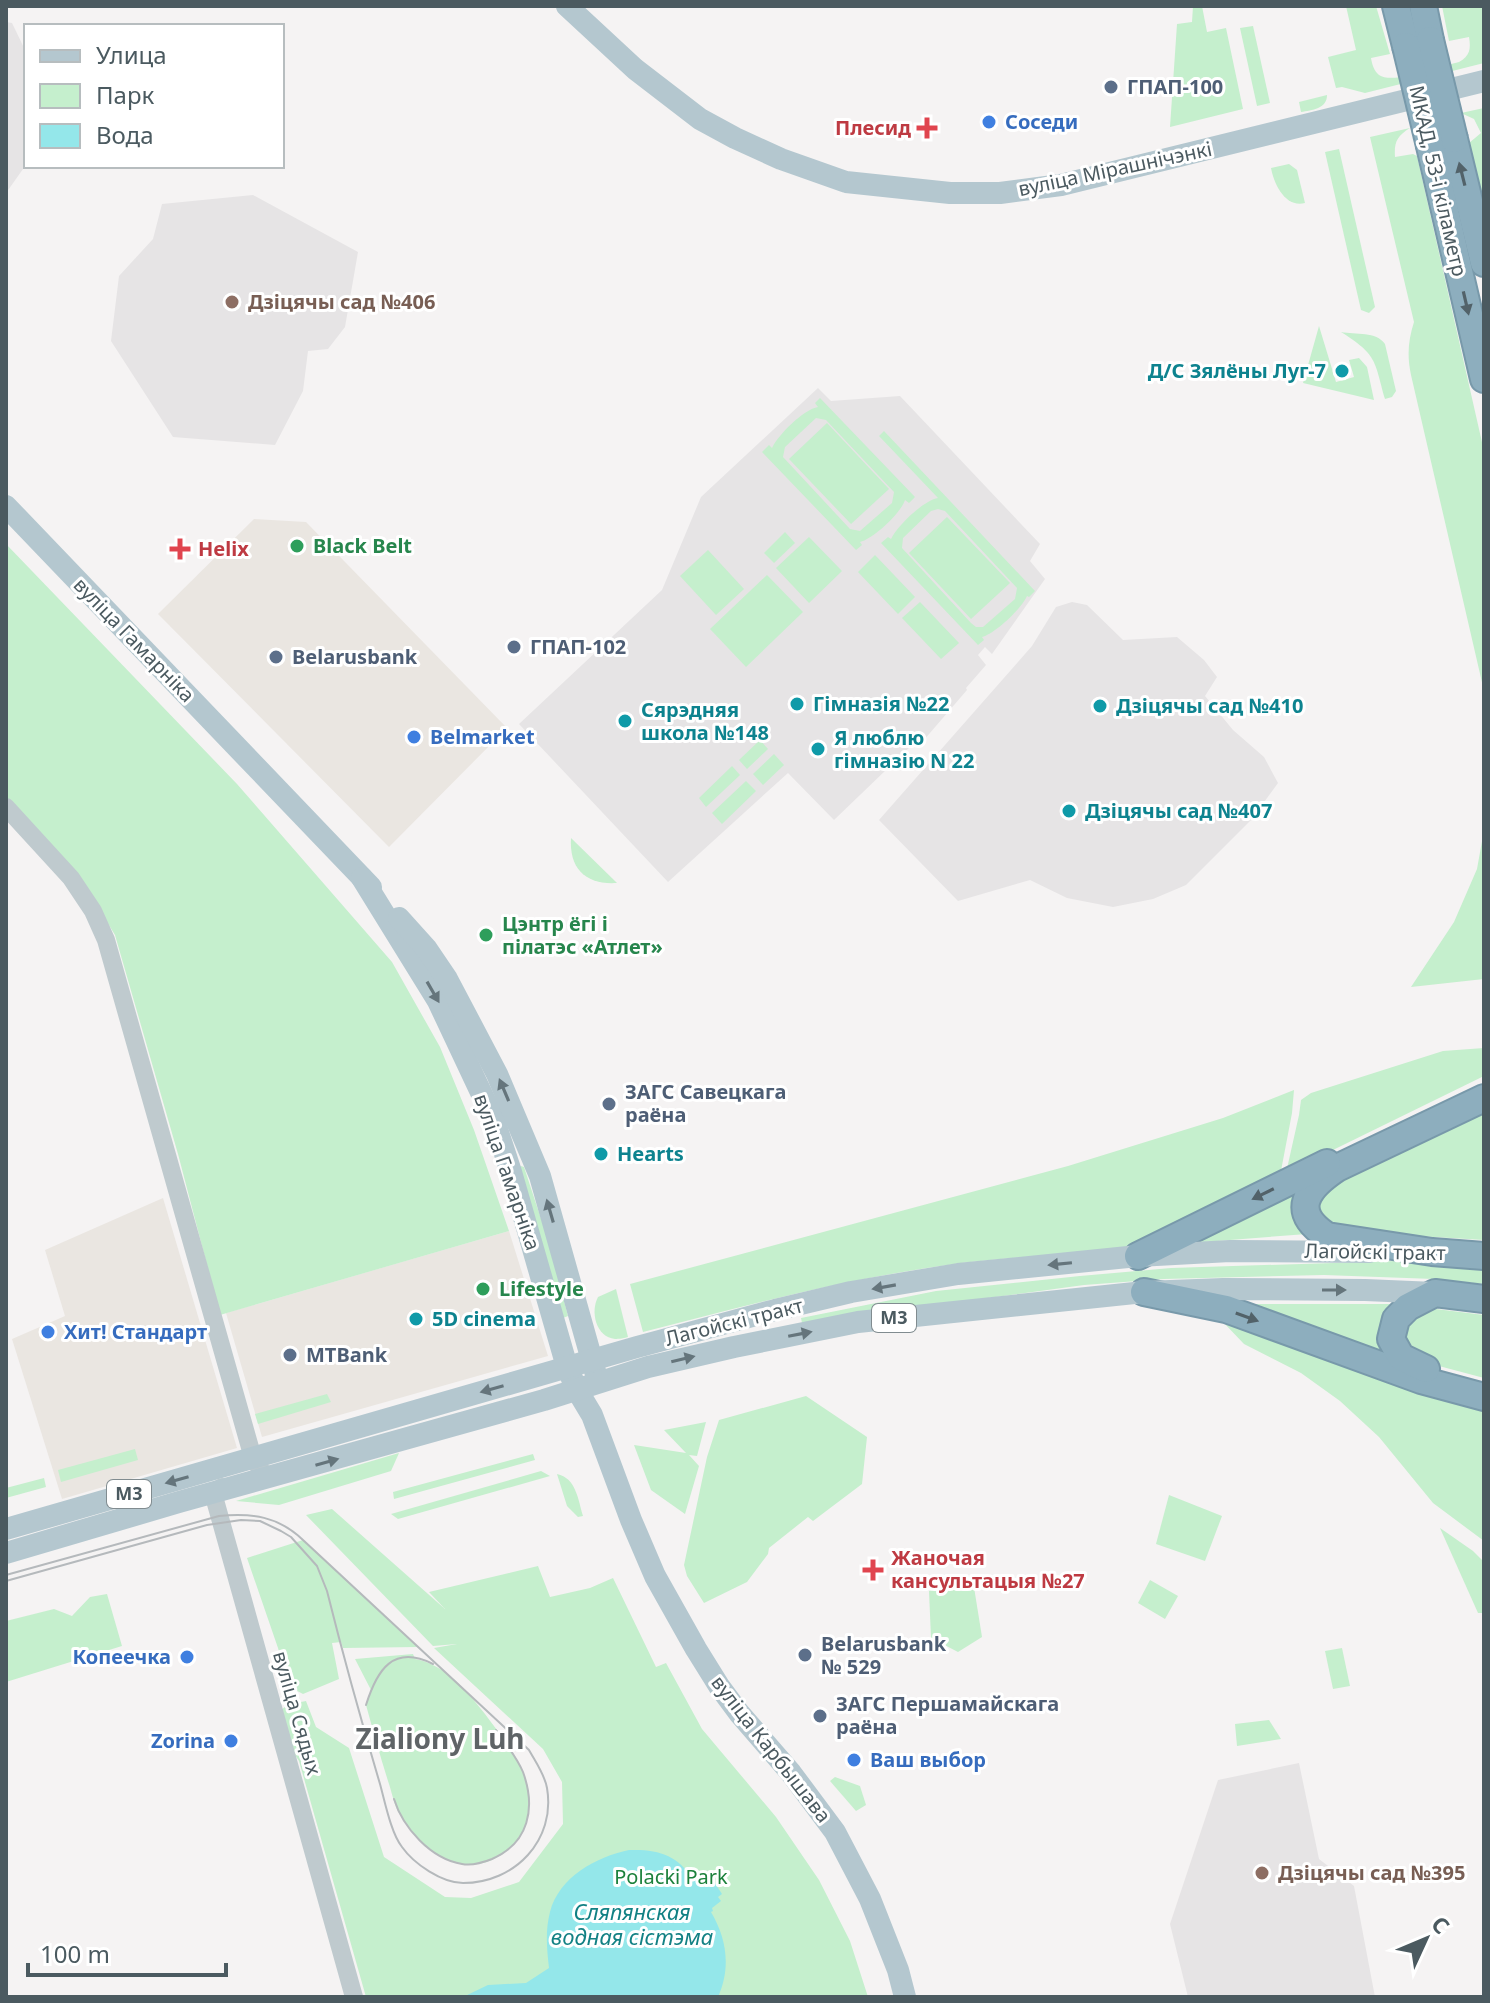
<svg xmlns="http://www.w3.org/2000/svg" width="1490" height="2003" viewBox="0 0 1490 2003" font-family="'Noto Sans',sans-serif">
<style>
.commercial{fill:#eae6e1}
.education{fill:#e6e4e5}
.green{fill:#c5efcd;fill-rule:evenodd}
.water{fill:#94e7ea}
.lines{fill:none;stroke-linecap:round;stroke-linejoin:round}
.highway-casing{stroke:#7899aa;stroke-width:30}
.minor{stroke:#bfcace;stroke-width:18}
.major{stroke:#b4c7cf;stroke-width:22}
.highway{stroke:#8daebe;stroke-width:26}
.tram{stroke:#b5b9bc;stroke-width:2}
.highway-bridge-casing{stroke:#7899aa;stroke-width:30;stroke-linecap:butt}
.highway-bridge{stroke:#8daebe;stroke-width:26}
.oneway{fill:#526269}
.oneway2{fill:#65757c}
.service-dot{fill:#5c6f8a;stroke:#fff;stroke-width:3}
.shop-dot{fill:#3f7fe0;stroke:#fff;stroke-width:3}
.health-dot{fill:#e0444e;stroke:#fff;stroke-width:3}
.education-dot{fill:#8d6e63;stroke:#fff;stroke-width:3}
.culture-dot{fill:#0f9aa8;stroke:#fff;stroke-width:3}
.leisure-dot{fill:#2e9e5b;stroke:#fff;stroke-width:3}
.labels{text-anchor:middle;stroke-width:6;stroke-linejoin:round;paint-order:stroke}
.shield{fill:#fff;stroke:#818c90;stroke-width:2}
.shield-label{font-size:18px;font-weight:bold;fill:#4b5a60}
.service-label{font-size:20px;font-weight:bold;fill:#4e5e75;stroke:#fff;text-anchor:start}
.shop-label{font-size:20px;font-weight:bold;fill:#366cbe;stroke:#fff;text-anchor:start}
.health-label{font-size:20px;font-weight:bold;fill:#be3a42;stroke:#fff;text-anchor:start}
.street-label{font-size:20px;fill:#4b5a60;stroke:#fff}
.education-label{font-size:20px;font-weight:bold;fill:#785e54;stroke:#fff;text-anchor:start}
.culture-label{font-size:20px;font-weight:bold;fill:#0d838f;stroke:#fff;text-anchor:start}
.leisure-label{font-size:20px;font-weight:bold;fill:#27864d;stroke:#fff;text-anchor:start}
.park-label{font-size:20px;fill:#1c813c;stroke:#fff}
.water-label{font-size:22px;font-style:italic;fill:#128184;stroke:#fff}
.district-label{font-size:28px;font-weight:bold;fill:#5f6467;stroke:#fff}
</style>
<rect width="100%" height="100%" fill="#f5f3f3"/>
<!-- commercial -->
<g class="commercial">
<path d="M254,519L306,522L507,728L389,847L158,614Z"/>
<path d="M163,1198L237,1448L62,1499L12,1339L65,1316L45,1250Z"/>
<path d="M509,1231L548,1356L262,1437L226,1313Z"/>
</g>
<!-- education -->
<g class="education">
<path d="M6,22L12,23L26,52V153L23,169L6,193Z"/>
<path d="M253,195L358,252L345,327L328,349L308,351L303,391L275,445L173,437L111,341L119,276L153,239L162,204Z"/>
<path d="M818,388L831,401L900,396L1040,544L1030,561L1045,579L992,654L985,647L978,655L986,665L966,688L967,690L917,748L912,745L834,820L788,773L668,882L519,724L662,590L701,497Z"/>
<path d="M1072,602L1087,605L1123,640L1177,637L1204,660L1217,677L1205,696L1233,730L1264,757L1278,783L1251,820L1186,885L1153,899L1113,907L1067,898L1030,880L958,901L879,820L1032,646L1056,607Z"/>
<path d="M1299,1763L1319,1859L1354,1886L1375,1997H1188L1170,1924L1218,1780Z"/>
</g>
<!-- green -->
<g class="green">
<path d="M1193,6H1202L1207,32L1226,28L1243,109L1170,127L1177,24L1192,22Z"/>
<path d="M1346,6H1376L1390,54L1371,58C1372,64 1374,71 1379,75C1393,85 1442,66 1459,62C1470,56 1471,49 1469,37L1449,41L1442,6H1484V63L1365,93L1342,87L1336,88L1328,57L1356,50Z"/>
<path d="M1253,26L1270,103L1257,106L1240,28Z"/>
<path d="M1327,95C1327,109 1312,110 1301,112L1299,102Z"/>
<path d="M1484,108V206L1469,143L1481,133L1474,119L1461,113Z"/>
<path d="M1410,128C1397,136 1394,142 1395,157L1413,154L1417,156L1484,451V691L1411,375C1407,356 1408,341 1414,322L1370,137Z"/>
<path d="M1339,149L1375,307L1369,313L1361,310L1325,152Z"/>
<path d="M1289,164L1297,170L1305,203C1285,208 1274,184 1271,168Z"/>
<path d="M1319,326L1336,382L1354,377L1349,360L1359,358L1367,367L1374,400L1303,383Z"/>
<path d="M1341,332C1356,335 1376,331 1385,344L1396,391L1392,397L1385,399C1374,359 1377,355 1341,332Z"/>
<path d="M820,398L915,497L909,503L905,500C901,513 873,539 860,542L862,545L856,550L762,452L769,445L772,448C778,435 804,409 818,407L815,403ZM816,418L826,420L894,492L892,503L860,531L850,529L783,457L785,447Z"/>
<path d="M827,423L889,489L851,524L789,459Z"/>
<path d="M884,431L1035,591L1029,597L1027,596C1022,608 995,634 982,637L984,640L978,645L881,543L888,537L891,539C897,526 924,500 938,498L879,436ZM938,509L945,511L1017,588L1015,599L983,627H976L971,623L902,548L903,538L931,511Z"/>
<path d="M947,517L1010,583L971,619L909,553Z"/>
<path d="M785,532L795,543L774,563L764,553Z"/>
<path d="M809,537L842,571L809,603L776,568Z"/>
<path d="M6,544L237,784L392,962L440,1047L474,1130L509,1231L220,1315L178,1154L115,935L89,892L6,799Z"/>
<path d="M708,550L744,589L716,615L680,576Z"/>
<path d="M875,555L915,597L898,614L858,572Z"/>
<path d="M767,575L803,612L746,667L710,629Z"/>
<path d="M920,602L959,643L941,659L902,618Z"/>
<path d="M760,740L768,749L747,769L739,760Z"/>
<path d="M774,754L784,765L763,785L753,774Z"/>
<path d="M732,766L740,775L706,807L699,798Z"/>
<path d="M746,781L756,791L722,824L712,813Z"/>
<path d="M1484,830V979L1411,987L1454,922L1477,869Z"/>
<path d="M571,838L617,883C586,885 569,869 571,838Z"/>
<path d="M1484,1048V1076L1286,1173L1299,1115L1301,1100L1311,1093L1443,1051Z"/>
<path d="M1294,1090L1292,1113L1280,1176L1131,1246C1071,1256 1009,1256 948,1265C845,1279 744,1306 643,1332L630,1284L1068,1166L1223,1118Z"/>
<path d="M1484,1105V1240L1332,1231L1317,1213L1318,1193L1338,1177Z"/>
<path d="M521,1166L524,1167L548,1240L568,1316L563,1318L520,1167Z"/>
<path d="M1301,1184L1307,1234L1191,1243Z"/>
<path d="M1396,1261L1484,1269V1284L1434,1279L1324,1275L1164,1279L1084,1285L802,1323L801,1318L936,1291L1080,1276L1171,1268Z"/>
<path d="M616,1289L628,1337C626,1338 618,1339 615,1339C596,1337 590,1312 598,1297Z"/>
<path d="M1241,1304H1391C1379,1318 1377,1334 1383,1352Z"/>
<path d="M1428,1308L1484,1315V1378L1424,1362L1404,1341C1406,1321 1412,1319 1428,1308Z"/>
<path d="M1223,1322L1484,1405V1541L1433,1503L1379,1437L1340,1401L1301,1373L1244,1344Z"/>
<path d="M327,1394L331,1402L258,1424L255,1414Z"/>
<path d="M806,1396L867,1437L862,1484L813,1521L808,1517L769,1548L768,1554L747,1582L704,1603L687,1576L684,1565L707,1457L719,1420Z"/>
<path d="M706,1422L697,1456L689,1455L699,1466L685,1514L651,1490L634,1445L686,1453L664,1430Z"/>
<path d="M135,1449L138,1460L61,1482L58,1470Z"/>
<path d="M399,1453L391,1471L279,1505L236,1501Z"/>
<path d="M533,1454L535,1460L394,1499L393,1492Z"/>
<path d="M541,1471L550,1476L398,1519L391,1514Z"/>
<path d="M557,1474C576,1478 578,1499 583,1516L578,1517L567,1506Z"/>
<path d="M44,1478L46,1487L6,1498V1488Z"/>
<path d="M1169,1495L1222,1516L1205,1561L1156,1544Z"/>
<path d="M332,1509L445,1609L429,1592L538,1566L550,1597L590,1588L613,1578L656,1667L666,1663L702,1729L776,1817L819,1880L850,1941L868,1997H366L299,1761L291,1749L280,1712C286,1703 296,1703 306,1701L316,1727L349,1748L384,1857L445,1897L471,1898L519,1882L563,1824L562,1782L543,1749L434,1648L457,1644L433,1646L306,1515Z"/>
<path d="M1440,1528L1473,1551L1484,1562V1613H1478Z"/>
<path d="M303,1540L418,1647L343,1648L341,1642L332,1643L339,1679L303,1694L288,1686L278,1648L247,1558Z"/>
<path d="M1150,1580L1178,1596L1165,1619L1138,1603Z"/>
<path d="M973,1581L982,1637L958,1652L931,1638L929,1591Z"/>
<path d="M107,1594L122,1646L6,1682V1621L54,1609L72,1616L90,1597Z"/>
<path d="M1342,1648L1350,1686L1333,1689L1325,1651Z"/>
<path d="M413,1654L415,1659C446,1665 466,1690 485,1714C502,1737 525,1764 529,1793C536,1841 487,1881 443,1858C425,1849 411,1831 400,1815C394,1806 392,1792 388,1781C380,1756 373,1730 366,1705L371,1690L355,1659Z"/>
<path d="M1269,1720L1281,1739L1237,1746L1235,1724Z"/>
<path d="M835,1777L860,1786L866,1805L856,1811L830,1781Z"/>
</g>
<!-- water -->
<path class="water" d="M629,1850C659,1849 677,1855 694,1880L707,1871L722,1894L718,1897L721,1901L712,1908L713,1911L711,1912C727,1939 731,1968 718,1997H463L488,1985L526,1983L549,1968C547,1950 545,1931 550,1912C559,1877 596,1857 629,1850Z"/>
<g class="lines">
<!-- highway casing -->
<g class="highway-casing">
<g id="highway">
<path d="M1396,6L1406,46"/>
<path d="M1423,6L1430,40"/>
<path d="M1454,139L1484,263"/>
<path d="M1430,146L1484,379"/>
<path d="M1484,1098L1337,1168C1307,1188 1289,1211 1327,1236L1432,1252L1484,1256"/>
<path d="M1138,1256L1327,1163"/>
<path d="M1144,1292L1226,1309L1421,1380L1484,1397"/>
<path d="M1426,1369L1401,1357L1391,1339L1396,1319L1408,1307L1435,1293L1484,1299"/>
</g>
</g>
<!-- minor -->
<g class="minor">
<path d="M6,807L71,878L93,911L106,940L253,1458L263,1473L272,1477"/>
<path d="M222,1487L213,1493L354,1997"/>
</g>
<!-- major -->
<g class="major">
<path d="M567,6L635,69L700,119L735,138L781,159L846,182L950,193H1000L1061,185L1484,81"/>
<path d="M6,506L371,887"/>
<path d="M362,878L438,1001L494,1120L511,1172L567,1367L577,1390L592,1415L631,1520L655,1576L696,1649L719,1686L739,1713L791,1773L835,1832L870,1899L898,1970L905,1997"/>
<path d="M399,918L426,948L447,979L497,1074L540,1176L595,1371"/>
<path d="M6,1529L637,1347L775,1310L851,1292L958,1274L1138,1256L1230,1251L1369,1252"/>
<path d="M6,1553L179,1502L544,1400L648,1367L734,1347L858,1322L1144,1292L1223,1289L1365,1290L1435,1293"/>
</g>
<!-- highway -->
<use href="#highway" class="highway"/>
<!-- tram -->
<g class="tram">
<path d="M6,1575L219,1516C252,1513 278,1516 303,1540L529,1750C535,1761 545,1775 547,1788C556,1840 515,1883 463,1883C442,1883 414,1864 402,1847C391,1833 385,1802 380,1784C361,1720 343,1655 327,1591L317,1566L291,1537L281,1531L260,1521L241,1520L207,1525L6,1581"/>
<path d="M366,1705C377,1670 393,1644 433,1664"/>
<path d="M394,1799C403,1828 431,1859 462,1864C472,1866 482,1863 492,1859C529,1843 536,1808 523,1772C517,1757 505,1743 496,1730"/>
</g>
<!-- highway-bridge casing -->
<g class="highway-bridge-casing">
<g id="highway-bridge">
<path d="M1430,40L1454,139"/>
<path d="M1406,46L1430,146"/>
</g>
</g>
<!-- highway-bridge -->
<use href="#highway-bridge" class="highway-bridge"/>
</g>
<!-- one-way arrows -->
<defs><path id="oneway-solid" d="M-6-.8H1V-3.2L6.5 0L1 3.2V.8H-6Z" transform="scale(2)"/></defs>
<g class="oneway">
<use href="#oneway-solid" transform="translate(1462 174) rotate(-104)"/>
<use href="#oneway-solid" transform="translate(1466 303) rotate(77)"/>
<use href="#oneway-solid" transform="translate(1263 1194) rotate(154)"/>
<use href="#oneway-solid" transform="translate(1247 1317) rotate(20)"/>
</g>
<g class="oneway2">
<use href="#oneway-solid" transform="translate(433 992) rotate(60)"/>
<use href="#oneway-solid" transform="translate(504 1090) rotate(-113)"/>
<use href="#oneway-solid" transform="translate(550 1211) rotate(-106)"/>
<use href="#oneway-solid" transform="translate(1060 1264) rotate(174)"/>
<use href="#oneway-solid" transform="translate(884 1287) rotate(170)"/>
<use href="#oneway-solid" transform="translate(1334 1290)"/>
<use href="#oneway-solid" transform="translate(800 1334) rotate(-11)"/>
<use href="#oneway-solid" transform="translate(683 1359) rotate(-13)"/>
<use href="#oneway-solid" transform="translate(492 1389) rotate(164)"/>
<use href="#oneway-solid" transform="translate(327 1462) rotate(-16)"/>
<use href="#oneway-solid" transform="translate(177 1480) rotate(164)"/>
</g>
<!-- markers -->
<g class="service-dot">
<circle cx="1111" cy="87" r="8"/>
<circle cx="514" cy="647" r="8"/>
<circle cx="276" cy="657" r="8"/>
<circle cx="609" cy="1104" r="8"/>
<circle cx="290" cy="1355" r="8"/>
<circle cx="805" cy="1655" r="8"/>
<circle cx="820" cy="1716" r="8"/>
</g>
<g class="shop-dot">
<circle cx="989" cy="122" r="8"/>
<circle cx="414" cy="737" r="8"/>
<circle cx="48" cy="1332" r="8"/>
<circle cx="187" cy="1657" r="8"/>
<circle cx="231" cy="1741" r="8"/>
<circle cx="854" cy="1760" r="8"/>
</g>
<g class="health-dot">
<path d="M923 116h8v8h8v8h-8v8h-8v-8h-8v-8h8z"/>
<path d="M176 537h8v8h8v8h-8v8h-8v-8h-8v-8h8z"/>
<path d="M869 1558h8v8h8v8h-8v8h-8v-8h-8v-8h8z"/>
</g>
<g class="education-dot">
<circle cx="232" cy="302" r="8"/>
<circle cx="1262" cy="1873" r="8"/>
</g>
<g class="culture-dot">
<circle cx="1342" cy="371" r="8"/>
<circle cx="797" cy="704" r="8"/>
<circle cx="1100" cy="706" r="8"/>
<circle cx="625" cy="721" r="8"/>
<circle cx="818" cy="749" r="8"/>
<circle cx="1069" cy="811" r="8"/>
<circle cx="601" cy="1154" r="8"/>
<circle cx="416" cy="1319" r="8"/>
</g>
<g class="leisure-dot">
<circle cx="297" cy="546" r="8"/>
<circle cx="486" cy="935" r="8"/>
<circle cx="483" cy="1289" r="8"/>
</g>
<g class="labels">
<!-- shield labels -->
<g class="shield">
<rect x="872" y="1304" width="44" height="28" rx="6"/>
<rect x="107" y="1480" width="44" height="28" rx="6"/>
</g>
<g class="shield-label">
<text x="894" y="1324">М3</text>
<text x="129" y="1500">М3</text>
</g>
<!-- service labels -->
<g class="service-label">
<text x="1127" y="94">ГПАП-100</text>
<text x="530" y="654">ГПАП-102</text>
<text x="292" y="664">Belarusbank</text>
<text x="625" y="1099">ЗАГС Савецкага<tspan x="625" dy="23">раёна</tspan></text>
<text x="306" y="1362">MTBank</text>
<text x="821" y="1651">Belarusbank<tspan x="821" dy="23">№ 529</tspan></text>
<text x="836" y="1711">ЗАГС Першамайскага<tspan x="836" dy="23">раёна</tspan></text>
</g>
<!-- shop labels -->
<g class="shop-label">
<text x="1005" y="129">Соседи</text>
<text x="430" y="744">Belmarket</text>
<text x="64" y="1339">Хит! Стандарт</text>
<text x="171" y="1664" text-anchor="end">Копеечка</text>
<text x="215" y="1748" text-anchor="end">Zorina</text>
<text x="870" y="1767">Ваш выбор</text>
</g>
<!-- health labels -->
<g class="health-label">
<text x="911" y="135" text-anchor="end">Плесид</text>
<text x="198" y="556">Helix</text>
<text x="891" y="1565">Жаночая<tspan x="891" dy="23">кансультацыя №27</tspan></text>
</g>
<!-- street labels -->
<g class="street-label">
<text transform="translate(1115 169) rotate(-12)" y="7">вуліца Мірашнічэнкі</text>
<text transform="translate(1438 181) rotate(77)" y="7">МКАД, 53-і кіламетр</text>
<text transform="translate(134 640) rotate(46)" y="7">вуліца Гамарніка</text>
<text transform="translate(507 1172) rotate(71)" y="7">вуліца Гамарніка</text>
<text transform="translate(1375 1252) rotate(1)" y="7">Лагойскі тракт</text>
<text transform="translate(734 1322) rotate(-14)" y="7">Лагойскі тракт</text>
<text transform="translate(297 1713) rotate(74)" y="7">вуліца Сядых</text>
<text transform="translate(771 1749) rotate(52)" y="7">вуліца Карбышава</text>
</g>
<!-- education labels -->
<g class="education-label">
<text x="248" y="309">Дзіцячы сад №406</text>
<text x="1278" y="1880">Дзіцячы сад №395</text>
</g>
<!-- culture labels -->
<g class="culture-label">
<text x="1326" y="378" text-anchor="end">Д/С Зялёны Луг-7</text>
<text x="813" y="711">Гімназія №22</text>
<text x="1116" y="713">Дзіцячы сад №410</text>
<text x="641" y="717">Сярэдняя<tspan x="641" dy="23">школа №148</tspan></text>
<text x="834" y="745">Я люблю<tspan x="834" dy="23">гімназію N 22</tspan></text>
<text x="1085" y="818">Дзіцячы сад №407</text>
<text x="617" y="1161">Hearts</text>
<text x="432" y="1326">5D cinema</text>
</g>
<!-- leisure labels -->
<g class="leisure-label">
<text x="313" y="553">Black Belt</text>
<text x="502" y="931">Цэнтр ёгі і<tspan x="502" dy="23">пілатэс «Атлет»</tspan></text>
<text x="499" y="1296">Lifestyle</text>
</g>
<!-- park labels -->
<g class="park-label">
<text x="671" y="1884">Polacki Park</text>
</g>
<!-- water labels -->
<g class="water-label">
<text x="632" y="1920">Сляпянская<tspan x="632" dy="25">водная сістэма</tspan></text>
</g>
<!-- district labels -->
<g class="district-label">
<text x="440" y="1749">Zialiony Luh</text>
</g>
</g>
<!-- border -->
<rect width="1490" height="2003" fill="none" stroke="#4b5a60" stroke-width="16"/>
<!-- legend -->
<rect x="24" y="24" width="260" height="144" fill="#ffffff" stroke="#b7bdbf" stroke-width="2"/>
<rect x="40" y="50" width="40" height="12" fill="#b4c7cf" stroke="#b7bdbf" stroke-width="2"/>
<text x="96" y="64" font-size="24" fill="#4b5a60">Улица</text>
<rect x="40" y="84" width="40" height="24" fill="#c5efcd" stroke="#b7bdbf" stroke-width="2"/>
<text x="96" y="104" font-size="24" fill="#4b5a60">Парк</text>
<rect x="40" y="124" width="40" height="24" fill="#94e7ea" stroke="#b7bdbf" stroke-width="2"/>
<text x="96" y="144" font-size="24" fill="#4b5a60">Вода</text>
<!-- north arrow -->
<g transform="translate(1426 1939) rotate(46)" stroke="#ffffff" stroke-width="6" paint-order="stroke">
<path d="M0-6L14 30L0 20L-14 30Z" fill="#4b5a60"/>
<text y="-12" font-size="22" font-weight="bold" text-anchor="middle" fill="#4b5a60">С</text>
</g>
<!-- scale -->
<path d="M28 1963v12h198v-12" fill="none" stroke="#4b5a60" stroke-width="4"/>
<text x="40" y="1963" font-size="24" fill="#4b5a60" stroke="#ffffff" stroke-width="6" paint-order="stroke">100 m</text>
</svg>
